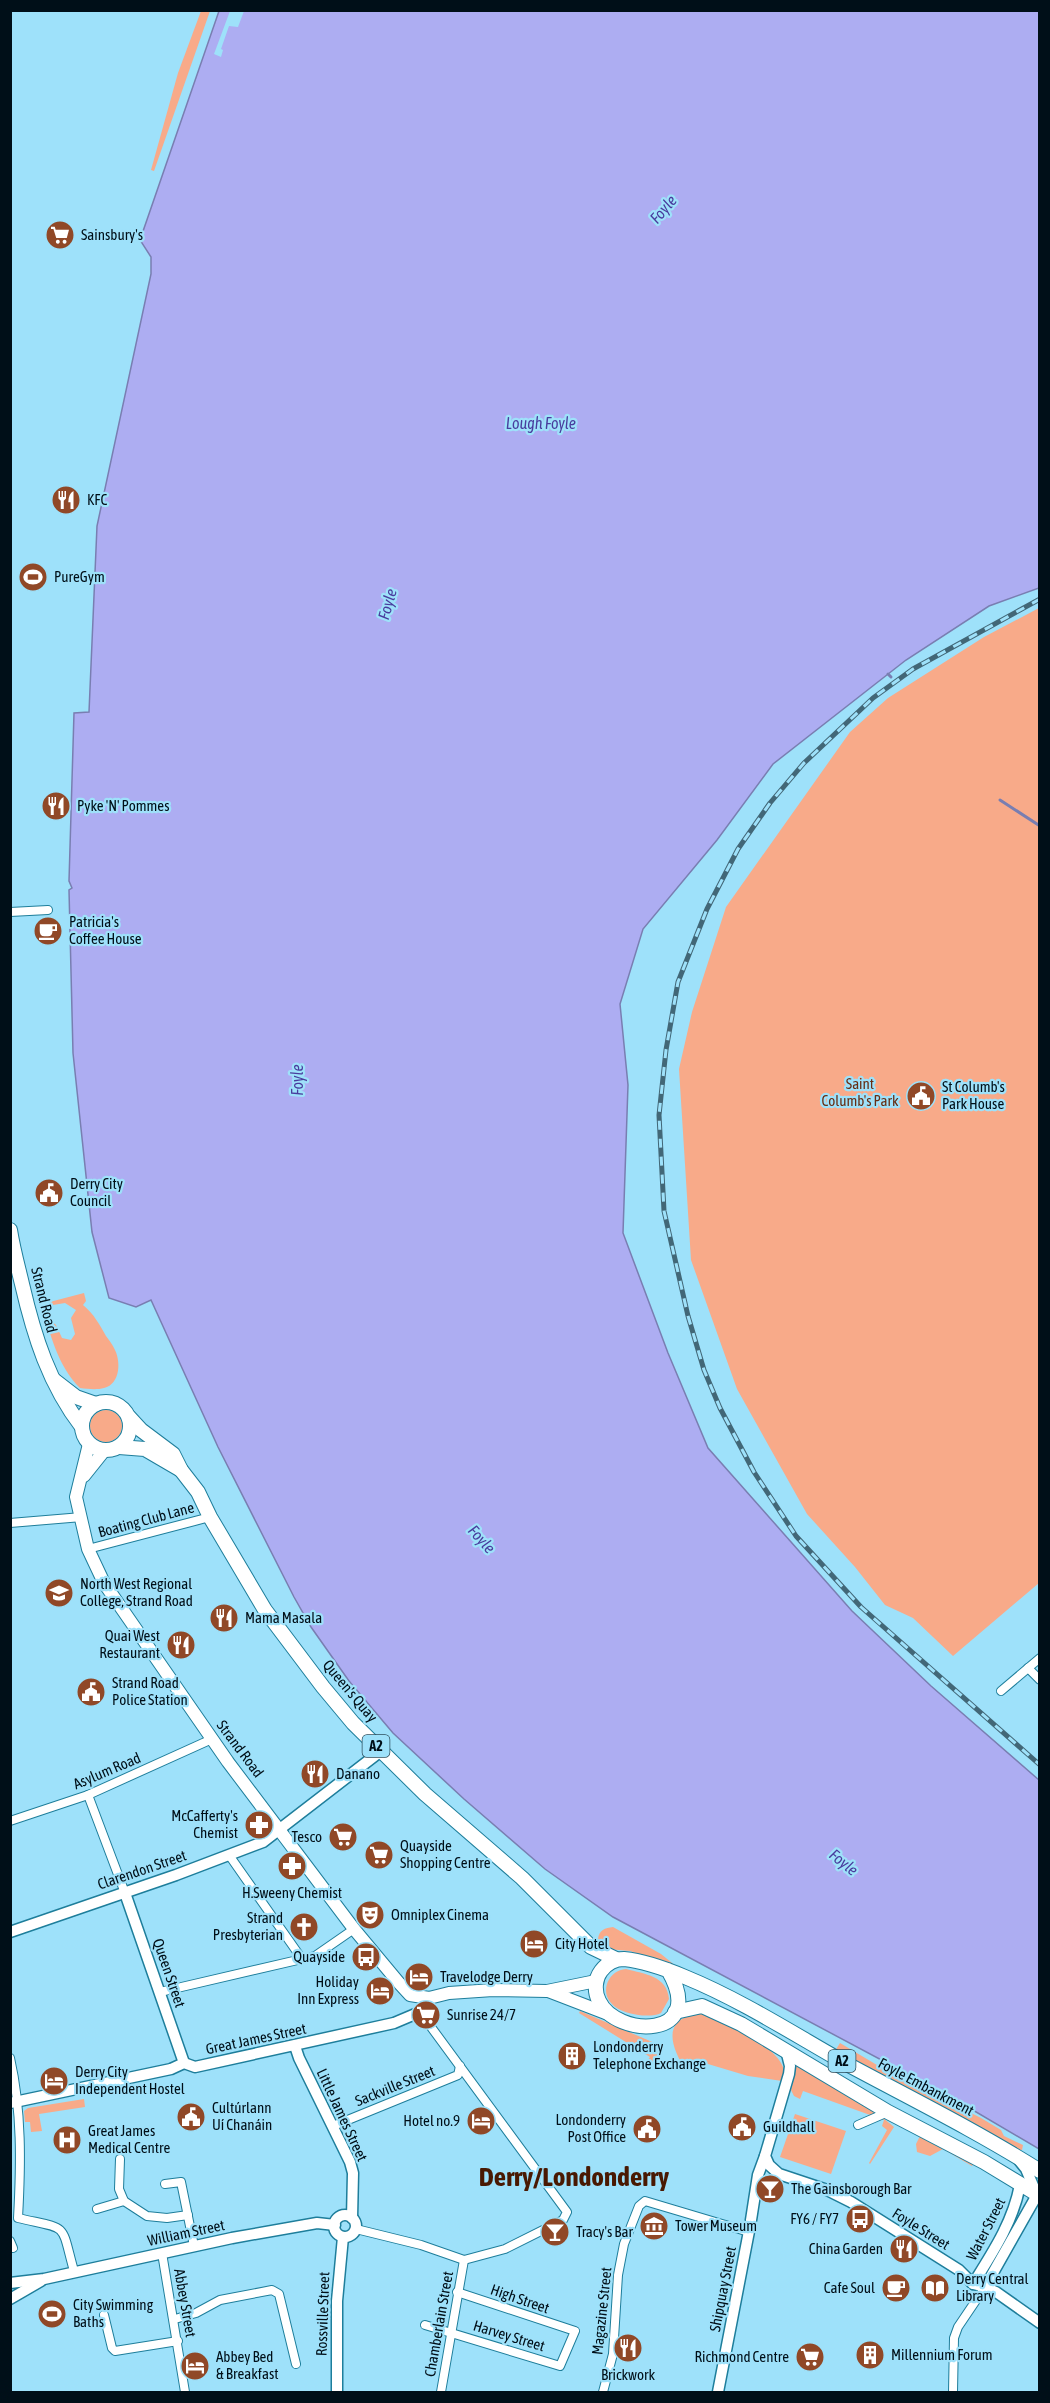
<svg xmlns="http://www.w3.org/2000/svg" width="1050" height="2403" viewBox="0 0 1050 2403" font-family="'Asap Condensed',sans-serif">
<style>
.green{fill:#f8aa89}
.water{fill:#adadf2;stroke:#797eb1;stroke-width:1.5}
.pier{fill:#9ee1fa}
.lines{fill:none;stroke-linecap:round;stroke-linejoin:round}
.stream{stroke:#797eb1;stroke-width:3}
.minor-casing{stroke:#1e7e9b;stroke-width:10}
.tertiary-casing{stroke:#1e7e9b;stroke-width:13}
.secondary-casing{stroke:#1e7e9b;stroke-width:13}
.primary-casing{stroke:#1e7e9b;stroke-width:14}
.trunk-casing{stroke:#1e7e9b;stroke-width:16}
.minor{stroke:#fff;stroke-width:8}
.tertiary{stroke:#fff;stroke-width:10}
.secondary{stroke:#fff;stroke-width:10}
.primary{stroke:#fff;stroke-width:12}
.trunk{stroke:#fff;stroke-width:14}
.rail-casing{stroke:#426777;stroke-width:5}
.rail{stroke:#9ee1fa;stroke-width:3;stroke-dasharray:9;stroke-linecap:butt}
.labels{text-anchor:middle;stroke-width:4.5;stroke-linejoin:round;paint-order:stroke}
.shield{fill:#9ee1fa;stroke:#2f4e5c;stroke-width:1.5}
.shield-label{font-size:14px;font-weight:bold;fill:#000f18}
.poi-label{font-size:15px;fill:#000f18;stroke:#9ee1fa;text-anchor:start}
.park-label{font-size:15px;fill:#672e13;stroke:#9ee1fa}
.street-label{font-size:15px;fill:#000f18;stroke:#9ee1fa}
.water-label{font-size:16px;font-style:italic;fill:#493c9d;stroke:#9ee1fa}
.town-label{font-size:27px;font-weight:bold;fill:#491902;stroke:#9ee1fa}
</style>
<rect width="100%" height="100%" fill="#9ee1fa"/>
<!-- green -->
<g class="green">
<path d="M201,11H210L154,171L151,170L178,73Z"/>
<path d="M1039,608V1583L953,1656L913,1618L885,1605L855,1567L807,1514L737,1389L691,1260L679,1069L692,1012L726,907L850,732L888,698L984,637Z"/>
<path d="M84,1293L86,1301L83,1305C94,1314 99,1324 106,1336C109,1340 112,1344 114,1348C121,1360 121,1384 104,1388C97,1390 88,1389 80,1388C61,1369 54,1346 46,1321L50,1319L56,1325L62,1338L71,1340L75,1334L71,1318L76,1310L65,1303L53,1305L44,1312L42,1304Z"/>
<circle cx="106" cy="1426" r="16"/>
<path d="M613,1927L661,1954L677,1967L630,1951L607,1949V1947L598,1939C599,1930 605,1928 613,1927Z"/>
<path d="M626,1969C645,1974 667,1976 669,1999L661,2013C650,2019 620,2014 612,2004C599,1991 609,1970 626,1969Z"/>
<path d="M580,2011L657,2044L661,2058L655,2062L647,2061L650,2057L579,2013Z"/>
<path d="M702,2012C724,2023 774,2043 783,2067C784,2071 783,2077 782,2081L748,2076L698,2061L686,2071C669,2043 662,2019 702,2012Z"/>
<path d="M840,2043L882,2068L981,2118L1001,2130L1004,2136L1023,2145L1022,2150L1015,2149L835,2051Z"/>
<path d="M791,2058L871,2108L894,2127L870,2164L869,2163L887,2130L882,2126L884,2120L803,2091L800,2099L794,2096L791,2090L794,2078Z"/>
<path d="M84,2099L85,2107L39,2114L42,2131L31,2132L30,2122H25L24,2111L28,2108Z"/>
<path d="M795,2114L846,2131L831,2174L780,2157Z"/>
<path d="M920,2136L975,2162L972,2166L943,2149L930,2156L917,2152L916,2144Z"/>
</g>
<!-- water -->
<path class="water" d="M219,11H1039V588L989,606L906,660L773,764L717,840L643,929L620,1004L628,1085L623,1233L668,1353L708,1448L852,1611L931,1686L1039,1780V2149L949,2096L613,1917L545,1869L464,1799L393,1733L349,1681L311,1627L294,1597L218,1447L151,1300L136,1307L109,1298L92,1232L73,1053L69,890L72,888L69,881L74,713L89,712L97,526L151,274V257L140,240Z"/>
<!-- pier -->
<path class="pier" d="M230,11H244L238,27L229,26L221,49L223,50L221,57L214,54Z"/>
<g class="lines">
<!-- stream -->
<g class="stream">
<path d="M888,674L891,677"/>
<path d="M1000,800L1040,826"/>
</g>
<!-- minor casing -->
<g class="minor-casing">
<g id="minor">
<path d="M10,912L48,910"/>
<path d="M10,1523L82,1517"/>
<path d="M88,1549L210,1517"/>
<path d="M1028,1668L1040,1680"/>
<path d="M1001,1691L1040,1658"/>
<path d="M88,1795L125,1893"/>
<path d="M10,1821L88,1795L212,1739"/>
<path d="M229,1855L302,1959"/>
<path d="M160,1992L315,1956L354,1929"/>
<path d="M10,2058C22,2111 21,2164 18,2218C70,2230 60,2221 74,2271"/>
<path d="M858,2125L888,2112"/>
<path d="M333,2126L458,2075L460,2066"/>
<path d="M120,2159L119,2189L124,2201L147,2216L167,2218L188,2215"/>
<path d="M165,2184L181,2182L194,2246"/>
<path d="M97,2209L124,2201"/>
<path d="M356,2229L421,2245L464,2260L505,2249L563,2220L567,2212L420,2012"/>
<path d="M10,2241L13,2248H10"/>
<path d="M162,2253L185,2392"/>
<path d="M104,2315L112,2348L115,2351L178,2341"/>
<path d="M175,2319L196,2313L220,2300L272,2290L279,2294L296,2364"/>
<path d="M425,2325L560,2366L575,2331L457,2292"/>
<path d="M441,2392L464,2260"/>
<path d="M603,2392L613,2354L618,2275L624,2244L639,2206L645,2201L749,2232"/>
<path d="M953,2392L954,2338L958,2327L985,2287"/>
</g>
</g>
<!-- tertiary casing -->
<g class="tertiary-casing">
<g id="tertiary">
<path d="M125,1893L184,2063"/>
<path d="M751,2220L758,2175L765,2156"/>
<path d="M718,2392L750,2226"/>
</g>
</g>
<!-- secondary casing -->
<g class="secondary-casing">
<g id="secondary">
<path d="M10,1932L176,1875L263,1842L381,1751"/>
<path d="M295,2046L299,2058L350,2162L353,2173L352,2218"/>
<path d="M786,2050L790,2066L789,2074L765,2156L769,2165L779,2174L827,2190L851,2202L959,2270L973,2284L985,2287L996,2292L1040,2323"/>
<path d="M10,2103L171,2069L184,2063L195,2067L394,2023L420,2012L429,1998"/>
<circle cx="345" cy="2226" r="11"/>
<path d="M10,2283L44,2279L232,2238L317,2223L335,2225"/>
<path d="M973,2284C993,2252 1013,2222 1020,2185"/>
<path d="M985,2287L1037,2195L1026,2169L1018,2159"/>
<path d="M10,2299L41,2281"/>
<path d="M337,2392V2301L343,2237"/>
</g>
</g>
<!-- primary casing -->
<g class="primary-casing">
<g id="primary">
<path d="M89,1444L76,1497L88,1549L104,1583L228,1762L354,1929L399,1983L410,1995L429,1998L449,1993L493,1990L547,1991L596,1981"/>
<path d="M84,1476L104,1451"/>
<path d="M548,1991L613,2016"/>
</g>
</g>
<!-- trunk casing -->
<g class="trunk-casing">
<g id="trunk">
<path d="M10,1230C13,1249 18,1267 22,1284C34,1336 49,1384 82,1427"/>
<path d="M54,1380L76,1397L96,1404"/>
<circle cx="106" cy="1426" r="24"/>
<path d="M129,1417L141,1430L173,1454L181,1470L198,1492L210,1517L265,1610L323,1687L353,1723L425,1794L522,1878L591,1947L616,1959"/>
<path d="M119,1447L145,1449L181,1470"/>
<path d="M668,1970C709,2040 616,2038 599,2001C594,1991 595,1979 601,1971C607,1963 614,1959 624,1959C645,1961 666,1969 685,1977C741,2000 792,2033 845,2063C910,2098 977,2131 1040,2171"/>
<path d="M675,2012L702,2006L741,2024L888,2112L984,2162L1040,2196"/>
</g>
</g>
<!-- minor -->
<use href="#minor" class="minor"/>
<!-- tertiary -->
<use href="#tertiary" class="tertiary"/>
<!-- secondary -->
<use href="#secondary" class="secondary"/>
<!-- primary -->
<use href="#primary" class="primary"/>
<!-- trunk -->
<use href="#trunk" class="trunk"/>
<!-- rail casing -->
<g class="rail-casing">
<path id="rail" d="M1040,599L913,669L873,698L804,763L770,803L738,849L707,909L678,982L666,1050L659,1115L664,1211L688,1316L704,1370L720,1408L754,1472L796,1536L861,1607L1040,1765"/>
</g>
<!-- rail -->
<use href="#rail" class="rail"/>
</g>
<!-- icons -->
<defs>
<g id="supermarket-disc" transform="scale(1.5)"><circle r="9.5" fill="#904827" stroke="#9ee1fa"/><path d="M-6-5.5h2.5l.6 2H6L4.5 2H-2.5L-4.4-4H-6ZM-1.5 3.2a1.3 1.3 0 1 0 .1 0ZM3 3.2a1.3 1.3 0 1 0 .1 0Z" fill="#fff"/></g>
<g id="restaurant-disc" transform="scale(1.5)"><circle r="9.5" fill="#904827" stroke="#9ee1fa"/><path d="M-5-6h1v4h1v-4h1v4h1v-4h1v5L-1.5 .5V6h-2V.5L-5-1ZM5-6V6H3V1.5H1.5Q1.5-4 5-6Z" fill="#fff"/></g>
<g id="stadium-disc" transform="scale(1.5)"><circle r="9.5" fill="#904827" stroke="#9ee1fa"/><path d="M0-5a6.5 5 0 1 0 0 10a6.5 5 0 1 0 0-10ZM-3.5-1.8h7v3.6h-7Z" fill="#fff"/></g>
<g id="cafe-disc" transform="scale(1.5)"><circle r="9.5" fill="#904827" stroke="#9ee1fa"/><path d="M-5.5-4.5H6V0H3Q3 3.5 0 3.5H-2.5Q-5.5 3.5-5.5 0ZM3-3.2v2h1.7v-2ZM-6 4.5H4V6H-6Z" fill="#fff"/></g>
<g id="civic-disc" transform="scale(1.5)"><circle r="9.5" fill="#904827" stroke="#9ee1fa"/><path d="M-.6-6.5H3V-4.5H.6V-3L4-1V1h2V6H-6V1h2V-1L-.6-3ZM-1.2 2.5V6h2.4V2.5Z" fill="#fff"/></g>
<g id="university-disc" transform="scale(1.5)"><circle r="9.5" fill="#904827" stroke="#9ee1fa"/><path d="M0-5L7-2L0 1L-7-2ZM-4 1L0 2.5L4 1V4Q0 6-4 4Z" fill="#fff"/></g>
<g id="pharmacy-disc" transform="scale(1.5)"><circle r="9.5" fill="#904827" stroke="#9ee1fa"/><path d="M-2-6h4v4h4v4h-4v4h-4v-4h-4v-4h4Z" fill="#fff"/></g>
<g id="theatre-disc" transform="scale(1.5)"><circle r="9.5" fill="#904827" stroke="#9ee1fa"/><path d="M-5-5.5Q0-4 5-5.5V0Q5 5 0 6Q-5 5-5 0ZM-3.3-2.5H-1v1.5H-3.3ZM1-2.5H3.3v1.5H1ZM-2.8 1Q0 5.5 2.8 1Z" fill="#fff"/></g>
<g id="church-disc" transform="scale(1.5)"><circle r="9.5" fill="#904827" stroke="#9ee1fa"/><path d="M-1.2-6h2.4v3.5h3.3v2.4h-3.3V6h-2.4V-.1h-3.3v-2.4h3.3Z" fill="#fff"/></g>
<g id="hotel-disc" transform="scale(1.5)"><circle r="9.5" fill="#904827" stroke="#9ee1fa"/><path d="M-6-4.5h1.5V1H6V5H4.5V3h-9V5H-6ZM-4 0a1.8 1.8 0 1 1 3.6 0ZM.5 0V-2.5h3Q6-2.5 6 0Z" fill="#fff"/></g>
<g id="bus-disc" transform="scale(1.5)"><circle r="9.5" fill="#904827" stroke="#9ee1fa"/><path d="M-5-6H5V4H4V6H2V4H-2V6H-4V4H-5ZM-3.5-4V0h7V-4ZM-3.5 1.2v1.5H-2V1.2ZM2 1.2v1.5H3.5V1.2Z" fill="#fff"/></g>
<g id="building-disc" transform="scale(1.5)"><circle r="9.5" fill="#904827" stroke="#9ee1fa"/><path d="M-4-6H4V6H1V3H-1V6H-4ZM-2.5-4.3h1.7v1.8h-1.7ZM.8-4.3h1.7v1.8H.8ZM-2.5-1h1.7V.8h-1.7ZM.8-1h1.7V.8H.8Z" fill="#fff"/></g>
<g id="hospital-disc" transform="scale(1.5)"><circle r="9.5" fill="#904827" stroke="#9ee1fa"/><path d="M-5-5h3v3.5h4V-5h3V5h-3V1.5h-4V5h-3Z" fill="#fff"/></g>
<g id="bar-disc" transform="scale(1.5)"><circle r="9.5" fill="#904827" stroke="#9ee1fa"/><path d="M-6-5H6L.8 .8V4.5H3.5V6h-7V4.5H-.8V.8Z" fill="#fff"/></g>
<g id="museum-disc" transform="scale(1.5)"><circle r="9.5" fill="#904827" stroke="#9ee1fa"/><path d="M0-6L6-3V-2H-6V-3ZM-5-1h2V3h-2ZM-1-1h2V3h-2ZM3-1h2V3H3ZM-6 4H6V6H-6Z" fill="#fff"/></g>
<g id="library-disc" transform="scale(1.5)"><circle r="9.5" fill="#904827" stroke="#9ee1fa"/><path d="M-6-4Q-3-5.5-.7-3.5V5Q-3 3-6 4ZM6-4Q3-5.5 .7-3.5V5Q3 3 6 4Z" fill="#fff"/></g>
</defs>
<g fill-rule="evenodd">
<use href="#supermarket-disc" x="60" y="235"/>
<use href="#restaurant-disc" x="66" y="500"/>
<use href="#stadium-disc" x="33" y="577"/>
<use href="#restaurant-disc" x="56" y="806"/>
<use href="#cafe-disc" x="48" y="931"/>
<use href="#civic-disc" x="921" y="1096"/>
<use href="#civic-disc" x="49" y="1193"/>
<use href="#university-disc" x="59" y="1593"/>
<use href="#restaurant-disc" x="224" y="1618"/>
<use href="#restaurant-disc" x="181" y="1645"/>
<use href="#civic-disc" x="91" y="1692"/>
<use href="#restaurant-disc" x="315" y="1774"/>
<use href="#pharmacy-disc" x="259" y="1825"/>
<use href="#supermarket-disc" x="343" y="1837"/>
<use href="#supermarket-disc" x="379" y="1855"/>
<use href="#pharmacy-disc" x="292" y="1866"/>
<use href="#theatre-disc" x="370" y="1915"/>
<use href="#church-disc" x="304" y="1927"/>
<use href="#hotel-disc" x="534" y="1944"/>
<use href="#bus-disc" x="366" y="1957"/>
<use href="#hotel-disc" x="419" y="1977"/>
<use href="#hotel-disc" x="380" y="1991"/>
<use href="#supermarket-disc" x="426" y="2015"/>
<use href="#building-disc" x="572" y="2056"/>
<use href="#hotel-disc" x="54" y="2081"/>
<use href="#civic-disc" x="191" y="2117"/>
<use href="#hotel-disc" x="481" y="2121"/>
<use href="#civic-disc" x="742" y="2127"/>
<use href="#civic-disc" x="647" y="2129"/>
<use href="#hospital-disc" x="67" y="2140"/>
<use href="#bar-disc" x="770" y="2189"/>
<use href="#bus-disc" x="860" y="2219"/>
<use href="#museum-disc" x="654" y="2226"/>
<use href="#bar-disc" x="555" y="2232"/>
<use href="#restaurant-disc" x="904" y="2249"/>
<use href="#cafe-disc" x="896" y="2288"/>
<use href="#library-disc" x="935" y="2288"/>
<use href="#stadium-disc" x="52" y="2314"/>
<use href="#restaurant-disc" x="628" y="2348"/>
<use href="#building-disc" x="870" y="2355"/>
<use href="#supermarket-disc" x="810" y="2357"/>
<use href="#hotel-disc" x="195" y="2366"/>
</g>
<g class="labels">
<!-- shield labels -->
<g class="shield">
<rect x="362.5" y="1735" width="27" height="22" rx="4.5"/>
<rect x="828.5" y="2050" width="27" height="22" rx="4.5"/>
</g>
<g class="shield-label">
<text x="376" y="1751">A2</text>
<text x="842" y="2066">A2</text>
</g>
<!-- poi labels -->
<g class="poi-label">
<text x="81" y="240">Sainsbury's</text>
<text x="87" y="505">KFC</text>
<text x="54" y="582">PureGym</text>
<text x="77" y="811">Pyke 'N' Pommes</text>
<text x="69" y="927">Patricia's<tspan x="69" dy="17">Coffee House</tspan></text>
<text x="942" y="1092">St Columb's<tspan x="942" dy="17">Park House</tspan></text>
<text x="70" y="1189">Derry City<tspan x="70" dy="17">Council</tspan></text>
<text x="80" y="1589">North West Regional<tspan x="80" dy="17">College, Strand Road</tspan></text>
<text x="245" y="1623">Mama Masala</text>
<text x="160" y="1641" text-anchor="end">Quai West<tspan x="160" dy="17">Restaurant</tspan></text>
<text x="112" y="1688">Strand Road<tspan x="112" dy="17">Police Station</tspan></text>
<text x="336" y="1779">Danano</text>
<text x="238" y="1821" text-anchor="end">McCafferty's<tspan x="238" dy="17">Chemist</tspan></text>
<text x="322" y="1842" text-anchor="end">Tesco</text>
<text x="400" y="1851">Quayside<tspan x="400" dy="17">Shopping Centre</tspan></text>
<text x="292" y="1898" text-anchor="middle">H.Sweeny Chemist</text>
<text x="391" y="1920">Omniplex Cinema</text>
<text x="283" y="1923" text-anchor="end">Strand<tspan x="283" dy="17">Presbyterian</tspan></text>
<text x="555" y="1949">City Hotel</text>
<text x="345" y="1962" text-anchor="end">Quayside</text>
<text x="440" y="1982">Travelodge Derry</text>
<text x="359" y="1987" text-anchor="end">Holiday<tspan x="359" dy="17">Inn Express</tspan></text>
<text x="447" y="2020">Sunrise 24/7</text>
<text x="593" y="2052">Londonderry<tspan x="593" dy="17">Telephone Exchange</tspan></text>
<text x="75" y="2077">Derry City<tspan x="75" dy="17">Independent Hostel</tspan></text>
<text x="212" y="2113">Cultúrlann<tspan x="212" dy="17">Uí Chanáin</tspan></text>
<text x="626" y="2125" text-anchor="end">Londonderry<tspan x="626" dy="17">Post Office</tspan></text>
<text x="460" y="2126" text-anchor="end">Hotel no.9</text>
<text x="763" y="2132">Guildhall</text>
<text x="88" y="2136">Great James<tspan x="88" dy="17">Medical Centre</tspan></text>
<text x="791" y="2194">The Gainsborough Bar</text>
<text x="839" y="2224" text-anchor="end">FY6 / FY7</text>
<text x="675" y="2231">Tower Museum</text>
<text x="576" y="2237">Tracy's Bar</text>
<text x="883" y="2254" text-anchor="end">China Garden</text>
<text x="956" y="2284">Derry Central<tspan x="956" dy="17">Library</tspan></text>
<text x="875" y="2293" text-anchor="end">Cafe Soul</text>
<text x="73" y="2310">City Swimming<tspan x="73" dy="17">Baths</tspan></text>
<text x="891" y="2360">Millennium Forum</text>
<text x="216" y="2362">Abbey Bed<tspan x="216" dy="17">&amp; Breakfast</tspan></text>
<text x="789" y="2362" text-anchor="end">Richmond Centre</text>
<text x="628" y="2380" text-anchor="middle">Brickwork</text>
</g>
<!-- park labels -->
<g class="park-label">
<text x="860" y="1089">Saint<tspan x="860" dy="17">Columb's Park</tspan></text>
</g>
<!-- street labels -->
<g class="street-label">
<text transform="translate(44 1300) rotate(76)" y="5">Strand Road</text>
<text transform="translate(146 1520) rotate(-15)" y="5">Boating Club Lane</text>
<text transform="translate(350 1691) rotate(50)" y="5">Queen's Quay</text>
<text transform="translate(240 1749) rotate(53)" y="5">Strand Road</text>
<text transform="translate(107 1771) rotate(-23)" y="5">Asylum Road</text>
<text transform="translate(142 1870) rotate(-19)" y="5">Clarendon Street</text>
<text transform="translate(169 1973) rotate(71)" y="5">Queen Street</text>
<text transform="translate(256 2039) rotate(-12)" y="5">Great James Street</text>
<text transform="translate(395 2086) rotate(-22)" y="5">Sackville Street</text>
<text transform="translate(926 2087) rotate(28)" y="5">Foyle Embankment</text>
<text transform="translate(342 2115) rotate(65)" y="5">Little James Street</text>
<text transform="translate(921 2229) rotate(32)" y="5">Foyle Street</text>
<text transform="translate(986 2229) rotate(-63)" y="5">Water Street</text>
<text transform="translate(186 2233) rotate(-12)" y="5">William Street</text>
<text transform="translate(723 2289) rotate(-79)" y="5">Shipquay Street</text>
<text transform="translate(520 2299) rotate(19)" y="5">High Street</text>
<text transform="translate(185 2303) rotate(80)" y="5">Abbey Street</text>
<text transform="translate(602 2311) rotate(-84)" y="5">Magazine Street</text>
<text transform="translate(323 2314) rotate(-88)" y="5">Rossville Street</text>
<text transform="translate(439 2324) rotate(-80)" y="5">Chamberlain Street</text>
<text transform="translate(509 2336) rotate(17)" y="5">Harvey Street</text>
</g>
<!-- water labels -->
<g class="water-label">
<text transform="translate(663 209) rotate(-49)" y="6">Foyle</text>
<text x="541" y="429">Lough Foyle</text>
<text transform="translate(387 604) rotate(-74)" y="6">Foyle</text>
<text transform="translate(297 1080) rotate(-90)" y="6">Foyle</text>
<text transform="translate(482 1539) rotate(48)" y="6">Foyle</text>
<text transform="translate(844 1862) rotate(39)" y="6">Foyle</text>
</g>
<!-- town labels -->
<g class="town-label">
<text x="574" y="2186">Derry/Londonderry</text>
</g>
</g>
<!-- border -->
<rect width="1050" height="2403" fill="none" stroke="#000f18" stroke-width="24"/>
</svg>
